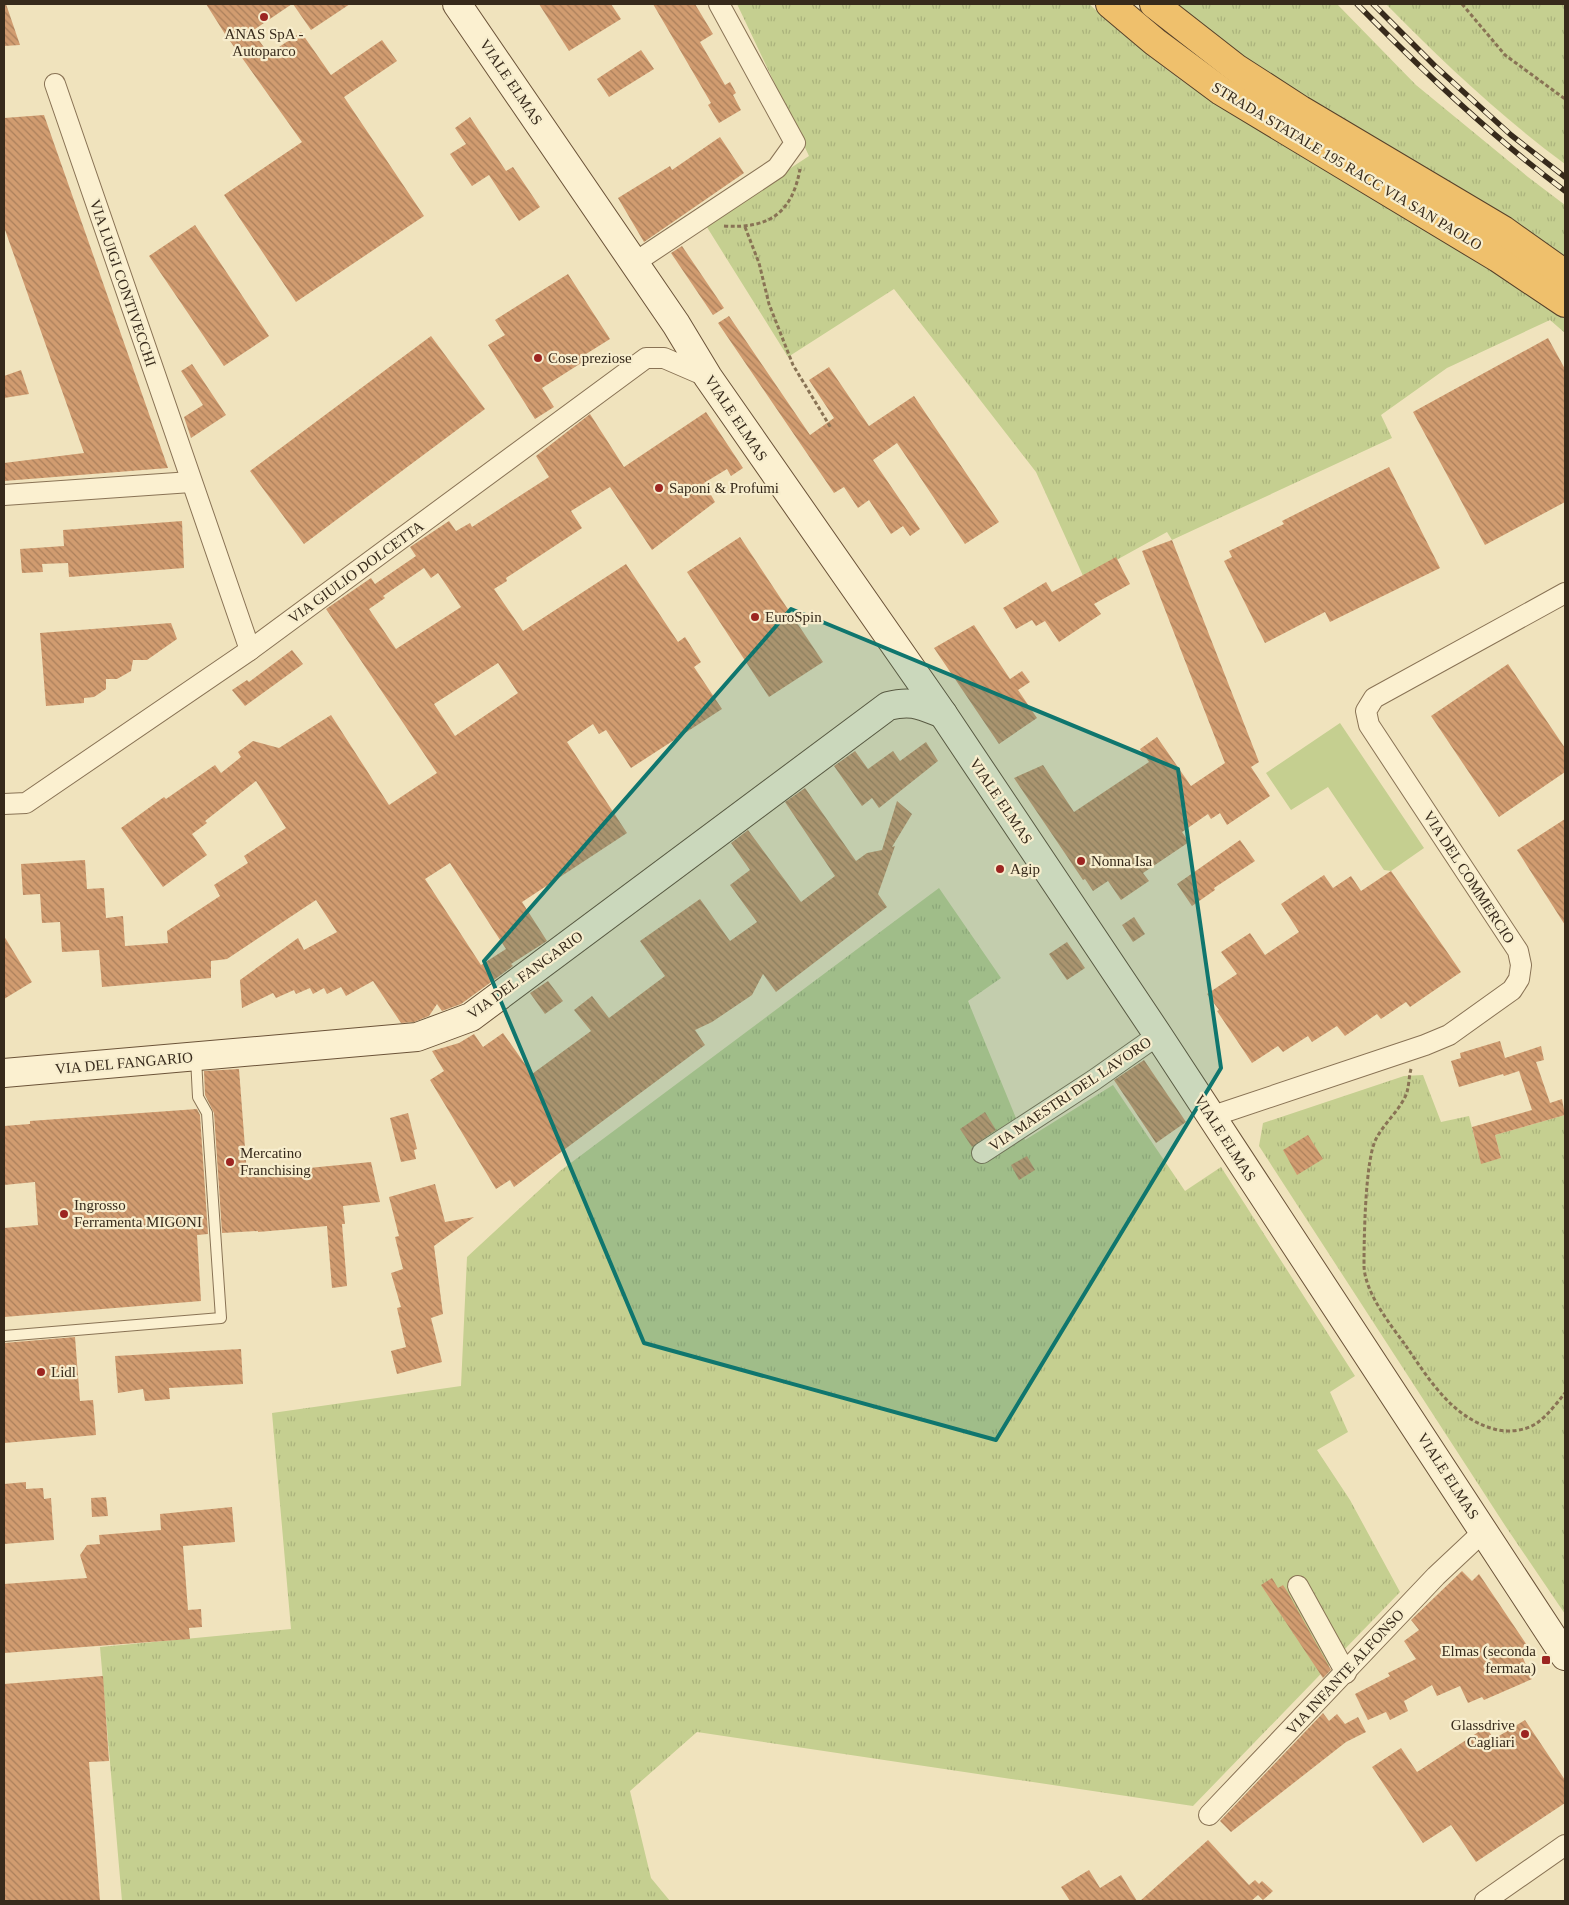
<svg xmlns="http://www.w3.org/2000/svg" width="1569" height="1905" viewBox="0 0 1569 1905" font-family="Georgia,serif">
<style>
.grass{fill:url(#grass-tufts)}
.pitch{fill:#c5cf90}
.building{fill:url(#building-back-hatch);fill-rule:evenodd}
.lines{fill:none;stroke-linecap:round;stroke-linejoin:round}
.service-casing{stroke:#897355;stroke-width:12}
.minor-casing{stroke:#897355;stroke-width:22}
.secondary-casing{stroke:#6b5338;stroke-width:30}
.trunk-casing{stroke:#56402a;stroke-width:30}
.path{stroke:#897355;stroke-width:3;stroke-dasharray:4 2.5;stroke-linecap:butt}
.service{stroke:#fbf0d0;stroke-width:10}
.minor{stroke:#fbf0d0;stroke-width:20}
.secondary{stroke:#fbf0d0;stroke-width:28}
.trunk{stroke:#efc06c;stroke-width:28}
.rail-casing{stroke:#372a1b;stroke-width:5.5}
.rail{stroke:#f7edcd;stroke-width:4;stroke-dasharray:11;stroke-linecap:butt}
.marked{fill:#0f766e;fill-opacity:0.2;stroke:#0f766e;stroke-width:4;stroke-linejoin:round}
.poi-dot{fill:#9c2521;stroke:#f7edcd;stroke-width:2}
.labels{text-anchor:middle;stroke-width:4.5;stroke-linejoin:round;paint-order:stroke}
.poi-label{font-size:15px;fill:#372a1b;stroke:#f7edcd;text-anchor:start}
.street-label{font-size:15px;fill:#372a1b;stroke:#f7edcd}
</style>
<defs>
<pattern id="grass-tufts" width="24" height="20" patternUnits="userSpaceOnUse" patternTransform="scale(1.25)"><rect width="24" height="20" fill="#c5cf90"/><path d="M3 7l-1-3M5 7V3M7 7l1-3M15 17l-1-3M17 17v-4M19 17l1-3" fill="none" stroke="#aab27c"/></pattern>
<pattern id="building-back-hatch" width="6" height="6" patternUnits="userSpaceOnUse" patternTransform="scale(1.25)"><rect width="6" height="6" fill="#d19c70"/><path d="M-1 5l2 2M0 0l6 6M5-1l2 2" fill="none" stroke="#aa7f5b"/></pattern>
</defs>
<rect width="100%" height="100%" fill="#f0e3bd"/>
<!-- grass -->
<g class="grass">
<path d="M737,4H1089C1128,39 1169,74 1214,102C1301,159 1393,207 1480,262C1509,281 1538,298 1565,319V333L1550,320L1447,368L1381,415L1392,438L1172,540L1167,532L1084,578L1036,472L894,289L788,357L705,224L809,156Z"/>
<path d="M1162,4H1337L1416,85L1528,177L1565,205V260L1337,121Z"/>
<path d="M1386,4H1565V164C1501,117 1442,61 1386,4Z"/>
<path d="M939,888L1001,978L968,1001L1025,1140L1113,1085L1185,1191L1221,1167L1355,1376L1330,1392L1348,1432L1317,1450L1350,1500L1400,1592L1193,1806L697,1732L630,1791L651,1878L670,1901H122L100,1647L291,1629L272,1413L461,1386L467,1257L560,1171Z"/>
<path d="M1423,1075L1441,1122L1469,1116L1481,1163L1501,1158L1495,1135L1565,1115V1614L1506,1527L1259,1146L1263,1123L1404,1076Z"/>
</g>
<!-- pitch -->
<path class="pitch" d="M1340,723L1424,848L1391,871L1384,870L1328,787L1291,810L1266,773Z"/>
<!-- building -->
<g class="building">
<path d="M4,4H6L20,45L4,46Z"/>
<path d="M206,4H292L252,31L269,54L301,32L331,75L382,40L397,61L344,97L424,216L296,302L224,195L302,142L225,34Z"/>
<path d="M293,4H350L311,30Z"/>
<path d="M539,4H611L621,19L569,51Z"/>
<path d="M653,4H695L713,34L700,42L725,85L730,82L736,93L733,95L741,110L719,123L708,105L711,103Z"/>
<path d="M641,50L654,69L609,97L597,79Z"/>
<path d="M44,115L168,468L4,481V463L84,453L4,227V118Z"/>
<path d="M470,117L506,171L513,167L540,207L519,221L489,175L472,186L450,154L466,144L455,128Z"/>
<path d="M720,137L744,173L644,242L618,198L670,166L672,170Z"/>
<path d="M195,225L269,336L224,366L149,256Z"/>
<path d="M682,246L724,308L713,315L671,253Z"/>
<path d="M568,274L610,339L586,354L589,358L542,388L554,407L535,419L488,345L505,335L495,320Z"/>
<path d="M729,316L810,435L834,418L809,380L829,367L869,426L914,396L999,522L965,544L897,443L873,460L920,529L910,536L903,526L891,534L869,500L858,508L844,487L834,493L718,323Z"/>
<path d="M431,336L485,409L304,544L250,471Z"/>
<path d="M1548,338L1565,369V502L1485,545L1413,412Z"/>
<path d="M192,364L226,415L191,438L184,417L203,405L181,371Z"/>
<path d="M21,370L29,394L4,398V376Z"/>
<path d="M706,412L743,468L731,476L727,469L704,483L715,502L652,550L610,487L571,511L582,528L506,578L507,581L494,589L523,631L626,564L678,642L685,637L701,662L694,667L722,709L631,768L606,730L599,734L593,724L567,742L627,833L522,902L547,941L511,964L513,966L461,1004L442,1011L437,1004L429,1016L414,1022L401,1023L373,981L346,996L341,987L327,994L324,988L313,994L310,988L296,994L294,990L276,998L273,993L242,1008L240,980L298,938L304,950L337,932L316,900L227,959L211,961V978L102,987L99,950L62,952L60,922L42,923L40,894L23,895L21,864L85,860L87,889L104,888L106,918L123,916L125,946L168,943L167,931L220,896L214,885L248,863L244,856L286,828L256,781L205,821L207,823L192,834L207,855L163,887L121,828L164,797L166,799L215,765L221,773L241,757L238,752L253,741L279,748L331,715L389,805L437,773L326,609L371,578L375,584L416,556L410,547L449,521L456,531L470,523L472,527L549,477L536,456L590,414L624,467ZM424,568L431,578L438,573L461,607L396,649L369,609L385,598L383,596ZM498,663L518,693L455,736L434,704ZM450,863L506,949L481,965L425,879Z"/>
<path d="M1389,467L1440,568L1330,622L1325,612L1265,643L1224,561L1232,557L1229,551L1284,524L1282,521Z"/>
<path d="M182,521L184,568L69,577L68,563L42,564L43,572L22,573L20,549L64,546L63,530Z"/>
<path d="M740,537L823,662L769,697L687,572Z"/>
<path d="M1172,540L1259,762L1251,767L1270,796L1227,825L1220,813L1211,819L1208,814L1182,832L1189,842L1143,873L1149,881L1121,900L1108,881L1093,891L1085,879L1083,880L1014,778L1043,765L1074,812L1149,762L1140,749L1157,737L1191,786L1225,763L1142,551Z"/>
<path d="M1116,557L1130,584L1094,604L1101,614L1059,642L1045,621L1036,626L1032,620L1016,629L1003,608L1046,582L1052,592Z"/>
<path d="M171,623L177,639L147,660H133L131,671L117,679H106V689L94,697L84,698V703L46,706L40,633Z"/>
<path d="M974,625L1010,679L1022,671L1030,682L1018,690L1037,718L999,744L934,648Z"/>
<path d="M292,650L303,664L245,706L232,690L247,680L249,682Z"/>
<path d="M1508,664L1565,748V772L1499,817L1431,716Z"/>
<path d="M926,742L938,761L879,808L872,798L862,806L834,766L855,751L868,769L893,751L900,761Z"/>
<path d="M805,788L856,861L867,853L882,850L897,801L912,814L892,847L895,846L878,894L887,907L776,992L763,974L752,995L712,1022L695,1030L705,1045L514,1187L510,1180L496,1189L430,1080L444,1071L432,1051L459,1043L474,1034L483,1047L503,1033L532,1074L591,1031L574,1010L592,996L609,1018L665,976L640,941L700,899L730,941L757,922L730,885L750,870L731,843L748,830L801,902L835,876L785,802Z"/>
<path d="M1565,819V925L1517,850Z"/>
<path d="M1240,840L1255,861L1214,888L1215,890L1192,906L1177,884Z"/>
<path d="M1391,871L1461,972L1410,1007L1406,1002L1381,1019L1377,1014L1345,1036L1337,1026L1312,1042L1308,1036L1283,1052L1278,1046L1252,1063L1217,1011L1219,1010L1207,994L1237,974L1221,952L1250,933L1265,955L1299,932L1281,904L1324,875L1333,888L1351,876L1361,891Z"/>
<path d="M1134,917L1145,934L1133,942L1122,925Z"/>
<path d="M4,936L32,982L4,999Z"/>
<path d="M1067,942L1085,968L1067,980L1049,954Z"/>
<path d="M548,981L563,1001L545,1014L530,993Z"/>
<path d="M1500,1041L1505,1058L1541,1046L1544,1060L1536,1062L1550,1103L1562,1099L1565,1115L1495,1135L1501,1158L1481,1164L1472,1127L1532,1110L1519,1071L1504,1076L1503,1074L1459,1087L1451,1061L1461,1058L1460,1053Z"/>
<path d="M1144,1060L1186,1122L1156,1143L1114,1080Z"/>
<path d="M239,1069L247,1174L371,1162L380,1202L343,1206L345,1224H342L347,1286L332,1288L327,1226L258,1232V1231L222,1233L214,1113L205,1095L204,1071Z"/>
<path d="M197,1109L200,1115L208,1234L197,1235L201,1301L4,1317V1228L38,1225L35,1182L4,1185V1126L30,1124V1121Z"/>
<path d="M985,1112L996,1130L972,1147L960,1129Z"/>
<path d="M408,1113L417,1149L414,1150L416,1159L401,1162L390,1118Z"/>
<path d="M1308,1135L1323,1159L1297,1175L1283,1150Z"/>
<path d="M1027,1156L1035,1170L1019,1180L1011,1165Z"/>
<path d="M435,1184L445,1222L474,1217L434,1246L443,1314L431,1318L442,1362L397,1374L391,1351L406,1347L397,1308L401,1307L391,1273L403,1269L395,1237L399,1236L389,1197Z"/>
<path d="M75,1337L80,1401L93,1400L96,1435L4,1443V1343Z"/>
<path d="M241,1349L243,1384L169,1388L170,1399L145,1401L143,1389L118,1393L115,1356Z"/>
<path d="M26,1482V1489L43,1488L44,1499L51,1498L54,1540L4,1544V1484Z"/>
<path d="M106,1497L108,1516L92,1517L91,1498Z"/>
<path d="M232,1507L235,1542L183,1546L188,1610L201,1609L202,1627L189,1628L190,1639L4,1653V1584L87,1578L80,1555L87,1545L100,1544L99,1535L161,1530L160,1514Z"/>
<path d="M1462,1571L1472,1581L1479,1574L1533,1654L1523,1658L1532,1679L1484,1700L1482,1697L1468,1703L1460,1686L1437,1696L1432,1685L1404,1701L1408,1711L1390,1720L1386,1712L1368,1720L1355,1694L1390,1676L1388,1673L1416,1659L1404,1641L1419,1630L1411,1620Z"/>
<path d="M1272,1578L1278,1588L1283,1585L1287,1591L1331,1670L1323,1678L1261,1585Z"/>
<path d="M103,1676L109,1761L89,1762L100,1901H5L4,1684Z"/>
<path d="M1323,1713L1329,1721L1337,1714L1345,1724L1358,1717L1366,1732L1346,1742L1231,1832L1220,1821Z"/>
<path d="M1525,1720L1565,1780V1803L1476,1862L1451,1825L1423,1843L1372,1767L1401,1748L1417,1772L1486,1727L1494,1739Z"/>
<path d="M1208,1840L1249,1885L1255,1880L1259,1884L1262,1881L1273,1891L1263,1900L1258,1895L1251,1901H1140Z"/>
<path d="M1089,1870L1100,1888L1121,1875L1137,1901H1070L1061,1887Z"/>
</g>
<g class="lines">
<!-- service casing -->
<g class="service-casing">
<path id="service" d="M4,1336L221,1318L207,1113L198,1097L196,1058"/>
</g>
<!-- minor casing -->
<g class="minor-casing">
<g id="minor">
<path d="M55,84L250,650"/>
<path d="M634,263L777,168L795,143L719,4"/>
<path d="M4,495L191,482"/>
<path d="M4,804L26,803L250,650L646,358H664L708,377"/>
<path d="M1210,1117L1425,1045L1449,1035L1512,990L1519,979L1521,965L1518,951L1369,725L1366,711L1374,698L1565,593"/>
<path d="M982,1153L1094,1080L1158,1035"/>
<path d="M1298,1586L1346,1673"/>
<path d="M1209,1815L1436,1576L1484,1531"/>
<path d="M1485,1901L1565,1845"/>
</g>
</g>
<!-- secondary casing -->
<g class="secondary-casing">
<g id="secondary">
<path d="M457,4L676,324L708,377L943,714L1158,1035L1565,1656"/>
<path d="M4,1073L417,1037L471,1017L888,706C912,700 920,705 943,714"/>
</g>
</g>
<!-- trunk casing -->
<g class="trunk-casing">
<g id="trunk">
<path d="M1110,4L1155,42L1221,91L1498,258L1565,303"/>
<path d="M1154,4L1236,68L1301,110L1503,230L1565,274"/>
</g>
</g>
<!-- path -->
<g class="path">
<path d="M1462,4L1505,55L1565,99"/>
<path d="M724,226C768,229 792,214 800,169"/>
<path d="M745,227L759,263L769,304L793,365L831,428"/>
<path d="M1411,1069C1409,1076 1409,1085 1407,1092C1402,1108 1384,1123 1376,1139C1365,1160 1364,1240 1364,1266C1365,1293 1390,1324 1406,1346C1429,1379 1451,1417 1494,1429C1507,1433 1525,1431 1537,1423C1548,1415 1557,1403 1565,1393"/>
</g>
<!-- service -->
<use href="#service" class="service"/>
<!-- minor -->
<use href="#minor" class="minor"/>
<!-- secondary -->
<use href="#secondary" class="secondary"/>
<!-- trunk -->
<use href="#trunk" class="trunk"/>
<!-- rail casing -->
<g class="rail-casing">
<g id="rail">
<path d="M1357,4C1423,71 1490,135 1565,191"/>
<path d="M1373,4L1435,66L1511,135L1565,177"/>
</g>
</g>
<!-- rail -->
<use href="#rail" class="rail"/>
</g>
<!-- marked area -->
<path class="marked" d="M791,609L1178,769L1221,1068L996,1440L644,1343L484,961Z"/>
<!-- markers -->
<g class="poi-dot">
<circle cx="264" cy="17" r="5"/>
<circle cx="538" cy="358" r="5"/>
<circle cx="659" cy="488" r="5"/>
<circle cx="755" cy="617" r="5"/>
<circle cx="1081" cy="861" r="5"/>
<circle cx="1000" cy="869" r="5"/>
<circle cx="230" cy="1162" r="5"/>
<circle cx="64" cy="1214" r="5"/>
<circle cx="41" cy="1372" r="5"/>
<rect x="1541" y="1655" width="10" height="10" rx="2.5"/>
<circle cx="1525" cy="1734" r="5"/>
</g>
<g class="labels">
<!-- poi labels -->
<g class="poi-label">
<text x="264" y="39" text-anchor="middle">ANAS SpA -<tspan x="264" dy="17">Autoparco</tspan></text>
<text x="548" y="363">Cose preziose</text>
<text x="669" y="493">Saponi &amp; Profumi</text>
<text x="765" y="622">EuroSpin</text>
<text x="1091" y="866">Nonna Isa</text>
<text x="1010" y="874">Agip</text>
<text x="240" y="1158">Mercatino<tspan x="240" dy="17">Franchising</tspan></text>
<text x="74" y="1210">Ingrosso<tspan x="74" dy="17">Ferramenta MIGONI</tspan></text>
<text x="51" y="1377">Lidl</text>
<text x="1536" y="1656" text-anchor="end">Elmas (seconda<tspan x="1536" dy="17">fermata)</tspan></text>
<text x="1515" y="1730" text-anchor="end">Glassdrive<tspan x="1515" dy="17">Cagliari</tspan></text>
</g>
<!-- street labels -->
<g class="street-label">
<text transform="translate(511 82) rotate(56)" y="5">VIALE ELMAS</text>
<text transform="translate(1347 166) rotate(31)" y="5">STRADA STATALE 195 RACC VIA SAN PAOLO</text>
<text transform="translate(123 283) rotate(71)" y="5">VIA LUIGI CONTIVECCHI</text>
<text transform="translate(736 418) rotate(56)" y="5">VIALE ELMAS</text>
<text transform="translate(356 572) rotate(-36)" y="5">VIA GIULIO DOLCETTA</text>
<text transform="translate(1001 801) rotate(56)" y="5">VIALE ELMAS</text>
<text transform="translate(1469 877) rotate(57)" y="5">VIA DEL COMMERCIO</text>
<text transform="translate(525 975) rotate(-36)" y="5">VIA DEL FANGARIO</text>
<text transform="translate(124 1063) rotate(-5)" y="5">VIA DEL FANGARIO</text>
<text transform="translate(1070 1094) rotate(-34)" y="5">VIA MAESTRI DEL LAVORO</text>
<text transform="translate(1225 1138) rotate(57)" y="5">VIALE ELMAS</text>
<text transform="translate(1448 1476) rotate(57)" y="5">VIALE ELMAS</text>
<text transform="translate(1345 1672) rotate(-47)" y="5">VIA INFANTE ALFONSO</text>
</g>
</g>
<!-- border -->
<rect width="1569" height="1905" fill="none" stroke="#372a1b" stroke-width="10"/>
</svg>
